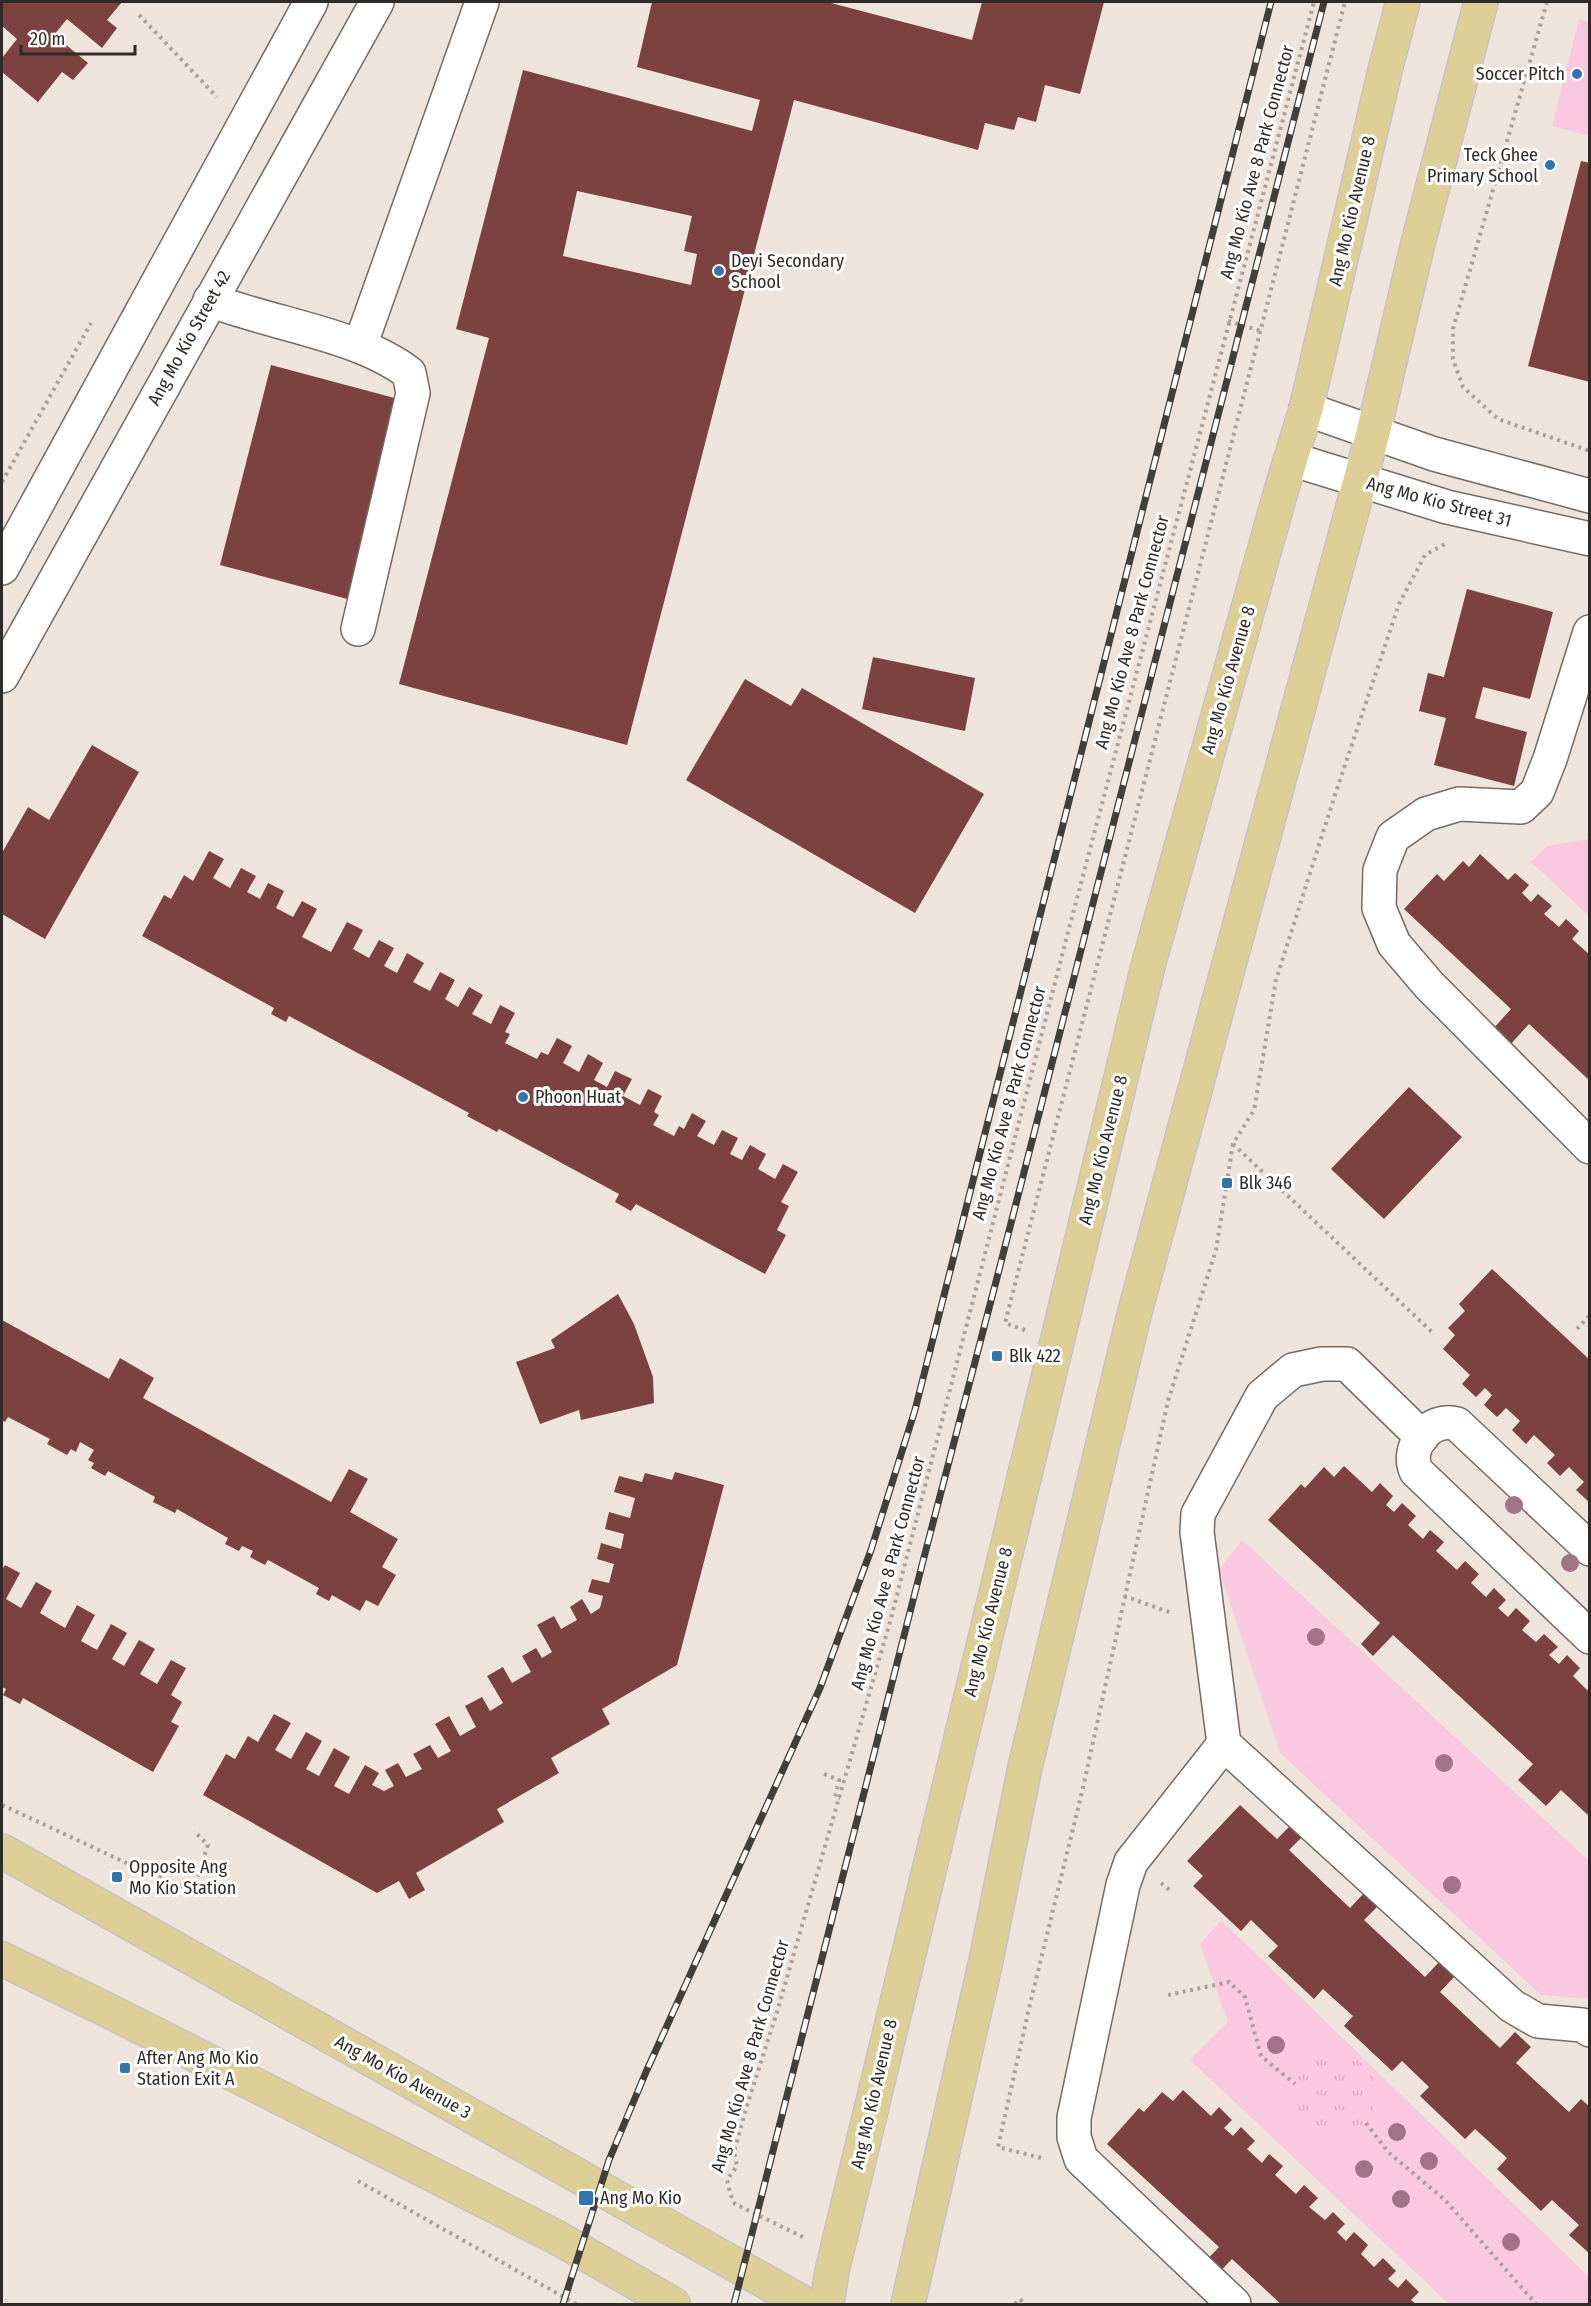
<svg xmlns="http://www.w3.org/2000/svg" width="1591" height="2306" viewBox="0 0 1591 2306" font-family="'Fira Sans Condensed',sans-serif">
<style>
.green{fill:#fac9df}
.park{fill:url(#park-tufts)}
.building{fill:#7b423f;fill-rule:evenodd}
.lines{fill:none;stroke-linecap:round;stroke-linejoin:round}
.minor-casing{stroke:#756b63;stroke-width:36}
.major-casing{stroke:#c5c4c3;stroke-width:36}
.path{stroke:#a9a19a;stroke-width:4;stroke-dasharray:3 4.5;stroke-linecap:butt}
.minor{stroke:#fff;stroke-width:33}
.major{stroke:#decf97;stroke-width:33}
.rail-casing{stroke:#423e3a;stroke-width:7}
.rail{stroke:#fff;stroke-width:4.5;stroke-dasharray:14;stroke-linecap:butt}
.tree{fill:#a07486}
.poi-dot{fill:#3075ab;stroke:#fff;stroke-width:2}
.labels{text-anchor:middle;stroke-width:6;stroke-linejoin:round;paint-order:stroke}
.poi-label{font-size:18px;fill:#2f2b28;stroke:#fff;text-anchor:start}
.street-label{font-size:18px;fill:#2f2b28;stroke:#fff}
</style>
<defs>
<pattern id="park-tufts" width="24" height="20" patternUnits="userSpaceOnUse" patternTransform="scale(1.5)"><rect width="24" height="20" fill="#fac9df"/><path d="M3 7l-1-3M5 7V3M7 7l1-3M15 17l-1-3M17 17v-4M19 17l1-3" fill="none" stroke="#d7adbf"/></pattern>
</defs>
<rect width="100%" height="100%" fill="#efe4db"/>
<!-- green -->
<g class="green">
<path d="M1579,19L1589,22V136L1552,126Z"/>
<path d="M1589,839H1590L1589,916L1531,862L1547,846Z"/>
<path d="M1242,1540L1589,1861V1999L1541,1995L1280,1753L1219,1570Z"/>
<path d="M1221,1920L1589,2277V2304H1449L1190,2060L1228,2022L1200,1944Z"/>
</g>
<!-- park -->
<circle class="park" cx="1335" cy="2094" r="41"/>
<!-- building -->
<g class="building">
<path d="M2,2H122L107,20L117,28L102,48L67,19L54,35L88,63L73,80L62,72L38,102L2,72V58L17,39L2,26Z"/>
<path d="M652,2H827L972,40L982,2H1104L1080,94L1045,85L1036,122L1018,117L1014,130L985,123L978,150L794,100L627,745L399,684L489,338L456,329L523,70L752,131L760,100L637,67ZM577,191L692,216L684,251L697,254L691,285L563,256Z"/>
<path d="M1581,161L1590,163V382L1528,366Z"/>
<path d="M271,365L402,400L351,600L220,565Z"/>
<path d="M1467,589L1553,612L1530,699L1483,687L1475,718L1527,732L1514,786L1434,765L1446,718L1419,711L1428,673L1444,677Z"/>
<path d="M873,657L975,678L965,731L862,709Z"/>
<path d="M745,679L791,706L802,688L984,794L915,913L686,780Z"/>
<path d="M92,745L139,772L45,939L2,914V853L28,807L49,820Z"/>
<path d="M209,851L224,859L213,878L230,888L241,868L256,876L247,892L260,899L268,883L284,891L276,908L293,917L302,901L317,909L302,937L331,952L347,922L363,930L353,949L369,958L379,940L394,948L384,966L397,973L407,953L424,963L413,982L430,991L440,972L455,980L445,999L458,1007L469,987L483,995L472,1014L491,1024L500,1005L515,1013L505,1032L510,1034L505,1043L537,1059L541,1052L548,1055L557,1038L572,1046L563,1063L579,1072L588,1054L603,1063L594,1080L607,1087L615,1071L632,1079L623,1096L640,1105L648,1089L662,1096L654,1112L659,1115L653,1125L674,1136L679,1126L684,1129L692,1113L706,1121L697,1136L714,1145L722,1130L738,1138L730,1154L742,1160L750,1145L766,1154L758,1169L775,1179L783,1164L798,1172L781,1202L789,1206L777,1230L786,1235L765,1274L636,1204L631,1211L615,1202L619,1194L499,1129L497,1132L467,1116L469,1113L289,1016L286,1022L271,1014L274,1008L142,936L164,895L171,899L184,875L193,881Z"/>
<path d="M1480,854L1508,880L1515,873L1529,885L1522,893L1531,902L1538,894L1552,906L1544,914L1559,927L1566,919L1579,931L1572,939L1590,955V1081L1529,1024L1509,1046L1492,1030L1511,1009L1404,909L1437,874L1444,881L1463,861L1469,867Z"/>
<path d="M1409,1087L1462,1137L1384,1219L1331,1169Z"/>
<path d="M1492,1269L1590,1360V1503L1576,1490L1584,1482L1569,1467L1560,1476L1547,1463L1555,1455L1534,1435L1526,1444L1512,1430L1520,1421L1506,1408L1497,1417L1484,1405L1492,1395L1485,1388L1476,1397L1462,1384L1470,1375L1443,1349L1455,1335L1448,1328L1465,1311L1459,1304Z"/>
<path d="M618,1294L634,1324L653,1377L654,1403L581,1420L579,1410L540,1424L516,1362L555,1348L551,1340Z"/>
<path d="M2,1320L109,1379L120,1358L154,1378L143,1398L331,1502L349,1469L368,1479L350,1512L398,1539L382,1567L396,1575L378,1606L366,1600L360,1611L332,1595L329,1601L316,1594L319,1588L268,1560L265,1565L250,1557L253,1551L242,1546L239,1551L225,1544L228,1538L177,1509L175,1513L153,1502L155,1497L108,1471L105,1476L91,1468L94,1463L88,1460L94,1450L80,1442L76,1452L71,1449L67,1455L47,1444L50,1439L8,1417L5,1422L2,1420Z"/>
<path d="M1344,1466L1372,1492L1380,1483L1393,1496L1386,1505L1394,1512L1402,1503L1416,1516L1408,1525L1423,1539L1430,1530L1444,1542L1436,1551L1457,1570L1465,1561L1479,1574L1471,1583L1486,1597L1494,1588L1506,1600L1498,1608L1508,1617L1516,1608L1530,1621L1522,1630L1536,1642L1544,1634L1558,1647L1549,1655L1559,1664L1567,1655L1580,1668L1573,1676L1587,1690L1590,1688V1817L1561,1790L1546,1806L1518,1780L1533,1764L1393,1635L1373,1656L1361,1644L1380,1623L1268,1520L1301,1484L1305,1488L1324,1467L1334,1477Z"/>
<path d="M675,1472L724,1485L677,1665L602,1709L610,1724L551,1758L559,1773L497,1809L504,1822L416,1873L425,1890L409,1899L399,1881L377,1893L203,1795L226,1754L235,1759L248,1736L258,1742L274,1714L291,1723L275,1750L291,1759L306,1732L322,1741L306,1769L319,1776L334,1748L350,1757L334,1786L349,1794L365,1765L379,1773L372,1785L384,1791L394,1786L385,1770L398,1763L406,1777L422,1769L413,1754L430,1745L438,1758L451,1751L435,1724L449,1716L460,1736L476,1727L465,1706L482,1697L490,1711L503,1703L487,1676L503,1667L512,1683L531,1672L522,1656L536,1648L542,1658L552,1652L537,1625L554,1616L561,1629L577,1620L570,1607L582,1599L591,1614L600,1608L603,1596L588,1592L592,1579L609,1583L614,1564L597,1559L601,1543L621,1549L624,1534L605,1529L609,1512L630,1518L635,1498L614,1492L619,1476L642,1482L645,1473L672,1480Z"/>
<path d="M5,1565L20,1573L6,1599L21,1608L36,1582L52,1591L40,1613L65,1628L77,1605L95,1615L81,1641L97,1650L111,1624L127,1633L112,1659L124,1666L139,1640L155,1649L140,1674L157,1684L171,1660L186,1668L171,1695L182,1702L171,1722L179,1726L153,1772L23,1698L20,1704L3,1695L6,1689L2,1687V1570Z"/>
<path d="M1240,1805L1277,1839L1292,1824L1304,1835L1289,1850L1350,1908L1365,1892L1379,1905L1364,1920L1425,1977L1439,1962L1455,1976L1440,1992L1500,2048L1515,2032L1531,2047L1516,2063L1569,2112L1581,2099L1590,2107V2254L1569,2235L1579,2225L1552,2200L1541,2211L1497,2169L1507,2158L1475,2129L1465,2139L1420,2096L1429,2087L1402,2061L1392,2071L1344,2026L1353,2016L1323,1989L1314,1999L1268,1956L1278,1946L1251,1920L1241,1931L1193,1886L1203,1876L1187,1861Z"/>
<path d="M1183,2090L1211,2116L1219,2107L1232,2120L1224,2128L1233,2136L1241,2127L1255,2141L1247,2149L1262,2163L1269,2154L1283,2166L1275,2175L1296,2194L1304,2185L1318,2198L1309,2207L1325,2220L1333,2212L1345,2224L1337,2232L1346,2241L1354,2232L1368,2245L1361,2254L1374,2267L1383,2258L1396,2271L1388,2279L1398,2288L1406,2279L1419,2292L1411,2300L1416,2304H1281L1232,2259L1212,2280L1199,2268L1219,2247L1107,2144L1139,2108L1144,2112L1162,2092L1173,2101Z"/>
</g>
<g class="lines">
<!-- minor casing -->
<g class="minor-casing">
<g id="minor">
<path d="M210,300C271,324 358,334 409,373L413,393L358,629"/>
<path d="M360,346L482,2"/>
<path d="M1306,409L1434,454L1590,496"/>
<path d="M1291,459L1447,507L1590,539"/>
<path d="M2,568L311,2"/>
<path d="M1590,632L1550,759L1537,792L1521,807L1459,804L1426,814L1393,837L1380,870L1379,908L1394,944L1429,985L1590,1147"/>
<path d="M2,676L377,2"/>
<path d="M1422,1437L1347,1364H1322L1293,1370L1262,1396L1198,1514L1197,1532L1224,1744L1512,2006L1538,2021L1582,2025L1590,2030"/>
<path d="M1590,1549L1457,1424C1431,1416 1405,1446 1416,1471L1590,1637"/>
<path d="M1224,1744L1131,1862L1123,1885L1074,2118V2137L1081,2159L1234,2304"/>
</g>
</g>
<!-- major casing -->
<g class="major-casing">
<g id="major">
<path d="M2,1851L805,2304"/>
<path d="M2,1959L107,2010L556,2237L673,2304"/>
<path d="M827,2304L832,2271L1148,966L1281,491L1306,409L1386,66L1403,2"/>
<path d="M908,2304L985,1965L1025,1767L1134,1315L1373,433L1417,247L1481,2"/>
</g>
</g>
<!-- path -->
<g class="path">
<path d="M1547,2L1453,329V359L1463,387L1498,419L1590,451"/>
<path d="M139,15L217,97"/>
<path d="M1228,321L1261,331"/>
<path d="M2,482L91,323"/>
<path d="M1233,1144L1433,1333"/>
<path d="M1577,1329L1590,1315"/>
<path d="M1025,1330L1005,1323L1345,2"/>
<path d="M1124,1596L1172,1613"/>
<path d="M824,1774L839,1780L835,1797L840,1798"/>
<path d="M2,1805L133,1866L193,1891L208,1845L194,1831"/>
<path d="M1161,1883L1172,1892"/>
<path d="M1168,1995L1229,1982L1245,1997L1261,2056L1295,2084"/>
<path d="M1366,2123L1388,2152L1445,2200L1536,2304"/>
<path d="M1041,2158L998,2147L1030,2004L1082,1792L1168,1401L1216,1250L1233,1144L1254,1110L1276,980L1334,798L1399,604L1425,555L1445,544"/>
<path d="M358,2181L576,2304"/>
<path d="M803,2237L735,2204L730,2193L727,2180L737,2166L734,2152L745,2112L777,2012L890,1622L1066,940L1314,2"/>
<path d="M1015,2304L1020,2299L1024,2304"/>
</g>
<!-- minor -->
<use href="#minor" class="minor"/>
<!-- major -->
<use href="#major" class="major"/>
<!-- rail casing -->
<g class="rail-casing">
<g id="rail">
<path d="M563,2304L609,2160L646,2072L820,1688L871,1550L915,1410L1271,2"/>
<path d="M734,2304L922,1565L999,1270L1324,2"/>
</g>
</g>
<!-- rail -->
<use href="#rail" class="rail"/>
</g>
<!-- trees -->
<g class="tree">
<circle cx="1514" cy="1505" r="9"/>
<circle cx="1570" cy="1563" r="9"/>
<circle cx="1316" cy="1637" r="9"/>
<circle cx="1444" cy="1763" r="9"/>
<circle cx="1452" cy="1885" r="9"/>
<circle cx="1276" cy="2045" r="9"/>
<circle cx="1397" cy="2132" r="9"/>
<circle cx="1429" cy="2161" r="9"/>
<circle cx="1364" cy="2169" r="9"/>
<circle cx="1401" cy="2199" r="9"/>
<circle cx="1511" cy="2242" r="9"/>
</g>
<!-- markers -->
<g class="poi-dot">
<circle cx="1577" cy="74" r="6"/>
<circle cx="1550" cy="165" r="6"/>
<circle cx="719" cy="271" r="6"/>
<circle cx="523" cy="1097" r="6"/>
<rect x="1221" y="1177" width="12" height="12" rx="3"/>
<rect x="991" y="1350" width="12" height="12" rx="3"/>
<rect x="111" y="1871" width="12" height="12" rx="3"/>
<rect x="119" y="2062" width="12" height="12" rx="3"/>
<rect x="578" y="2190" width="16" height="16" rx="3"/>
</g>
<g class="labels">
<!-- poi labels -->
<g class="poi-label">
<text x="1565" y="80" text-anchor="end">Soccer Pitch</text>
<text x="1538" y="161" text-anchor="end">Teck Ghee<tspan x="1538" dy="21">Primary School</tspan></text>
<text x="731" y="267">Deyi Secondary<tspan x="731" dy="21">School</tspan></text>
<text x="535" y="1103">Phoon Huat</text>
<text x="1239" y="1189">Blk 346</text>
<text x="1009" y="1362">Blk 422</text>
<text x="129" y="1873">Opposite Ang<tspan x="129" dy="21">Mo Kio Station</tspan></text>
<text x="137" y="2064">After Ang Mo Kio<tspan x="137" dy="21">Station Exit A</tspan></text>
<text x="600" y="2204">Ang Mo Kio</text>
</g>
<!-- street labels -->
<g class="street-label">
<text transform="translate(1257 162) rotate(-75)" y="6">Ang Mo Kio Ave 8 Park Connector</text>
<text transform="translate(1352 211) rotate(-77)" y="6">Ang Mo Kio Avenue 8</text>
<text transform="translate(189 338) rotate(-61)" y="6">Ang Mo Kio Street 42</text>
<text transform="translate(1439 502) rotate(15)" y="6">Ang Mo Kio Street 31</text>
<text transform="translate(1132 632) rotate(-75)" y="6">Ang Mo Kio Ave 8 Park Connector</text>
<text transform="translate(1228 680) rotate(-74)" y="6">Ang Mo Kio Avenue 8</text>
<text transform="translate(1009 1103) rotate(-75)" y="6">Ang Mo Kio Ave 8 Park Connector</text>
<text transform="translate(1103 1150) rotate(-76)" y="6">Ang Mo Kio Avenue 8</text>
<text transform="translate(888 1573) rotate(-75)" y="6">Ang Mo Kio Ave 8 Park Connector</text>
<text transform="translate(988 1622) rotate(-76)" y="6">Ang Mo Kio Avenue 8</text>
<text transform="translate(750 2056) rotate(-74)" y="6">Ang Mo Kio Ave 8 Park Connector</text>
<text transform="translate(403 2077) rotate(29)" y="6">Ang Mo Kio Avenue 3</text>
<text transform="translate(874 2094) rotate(-77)" y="6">Ang Mo Kio Avenue 8</text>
</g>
</g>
<!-- border -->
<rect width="1591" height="2306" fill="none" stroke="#2f2b28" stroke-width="6"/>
<!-- scale -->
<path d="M21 45v9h114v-9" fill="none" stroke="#2f2b28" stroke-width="3"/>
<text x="30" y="45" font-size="18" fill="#2f2b28" stroke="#ffffff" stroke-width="4.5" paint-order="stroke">20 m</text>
</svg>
